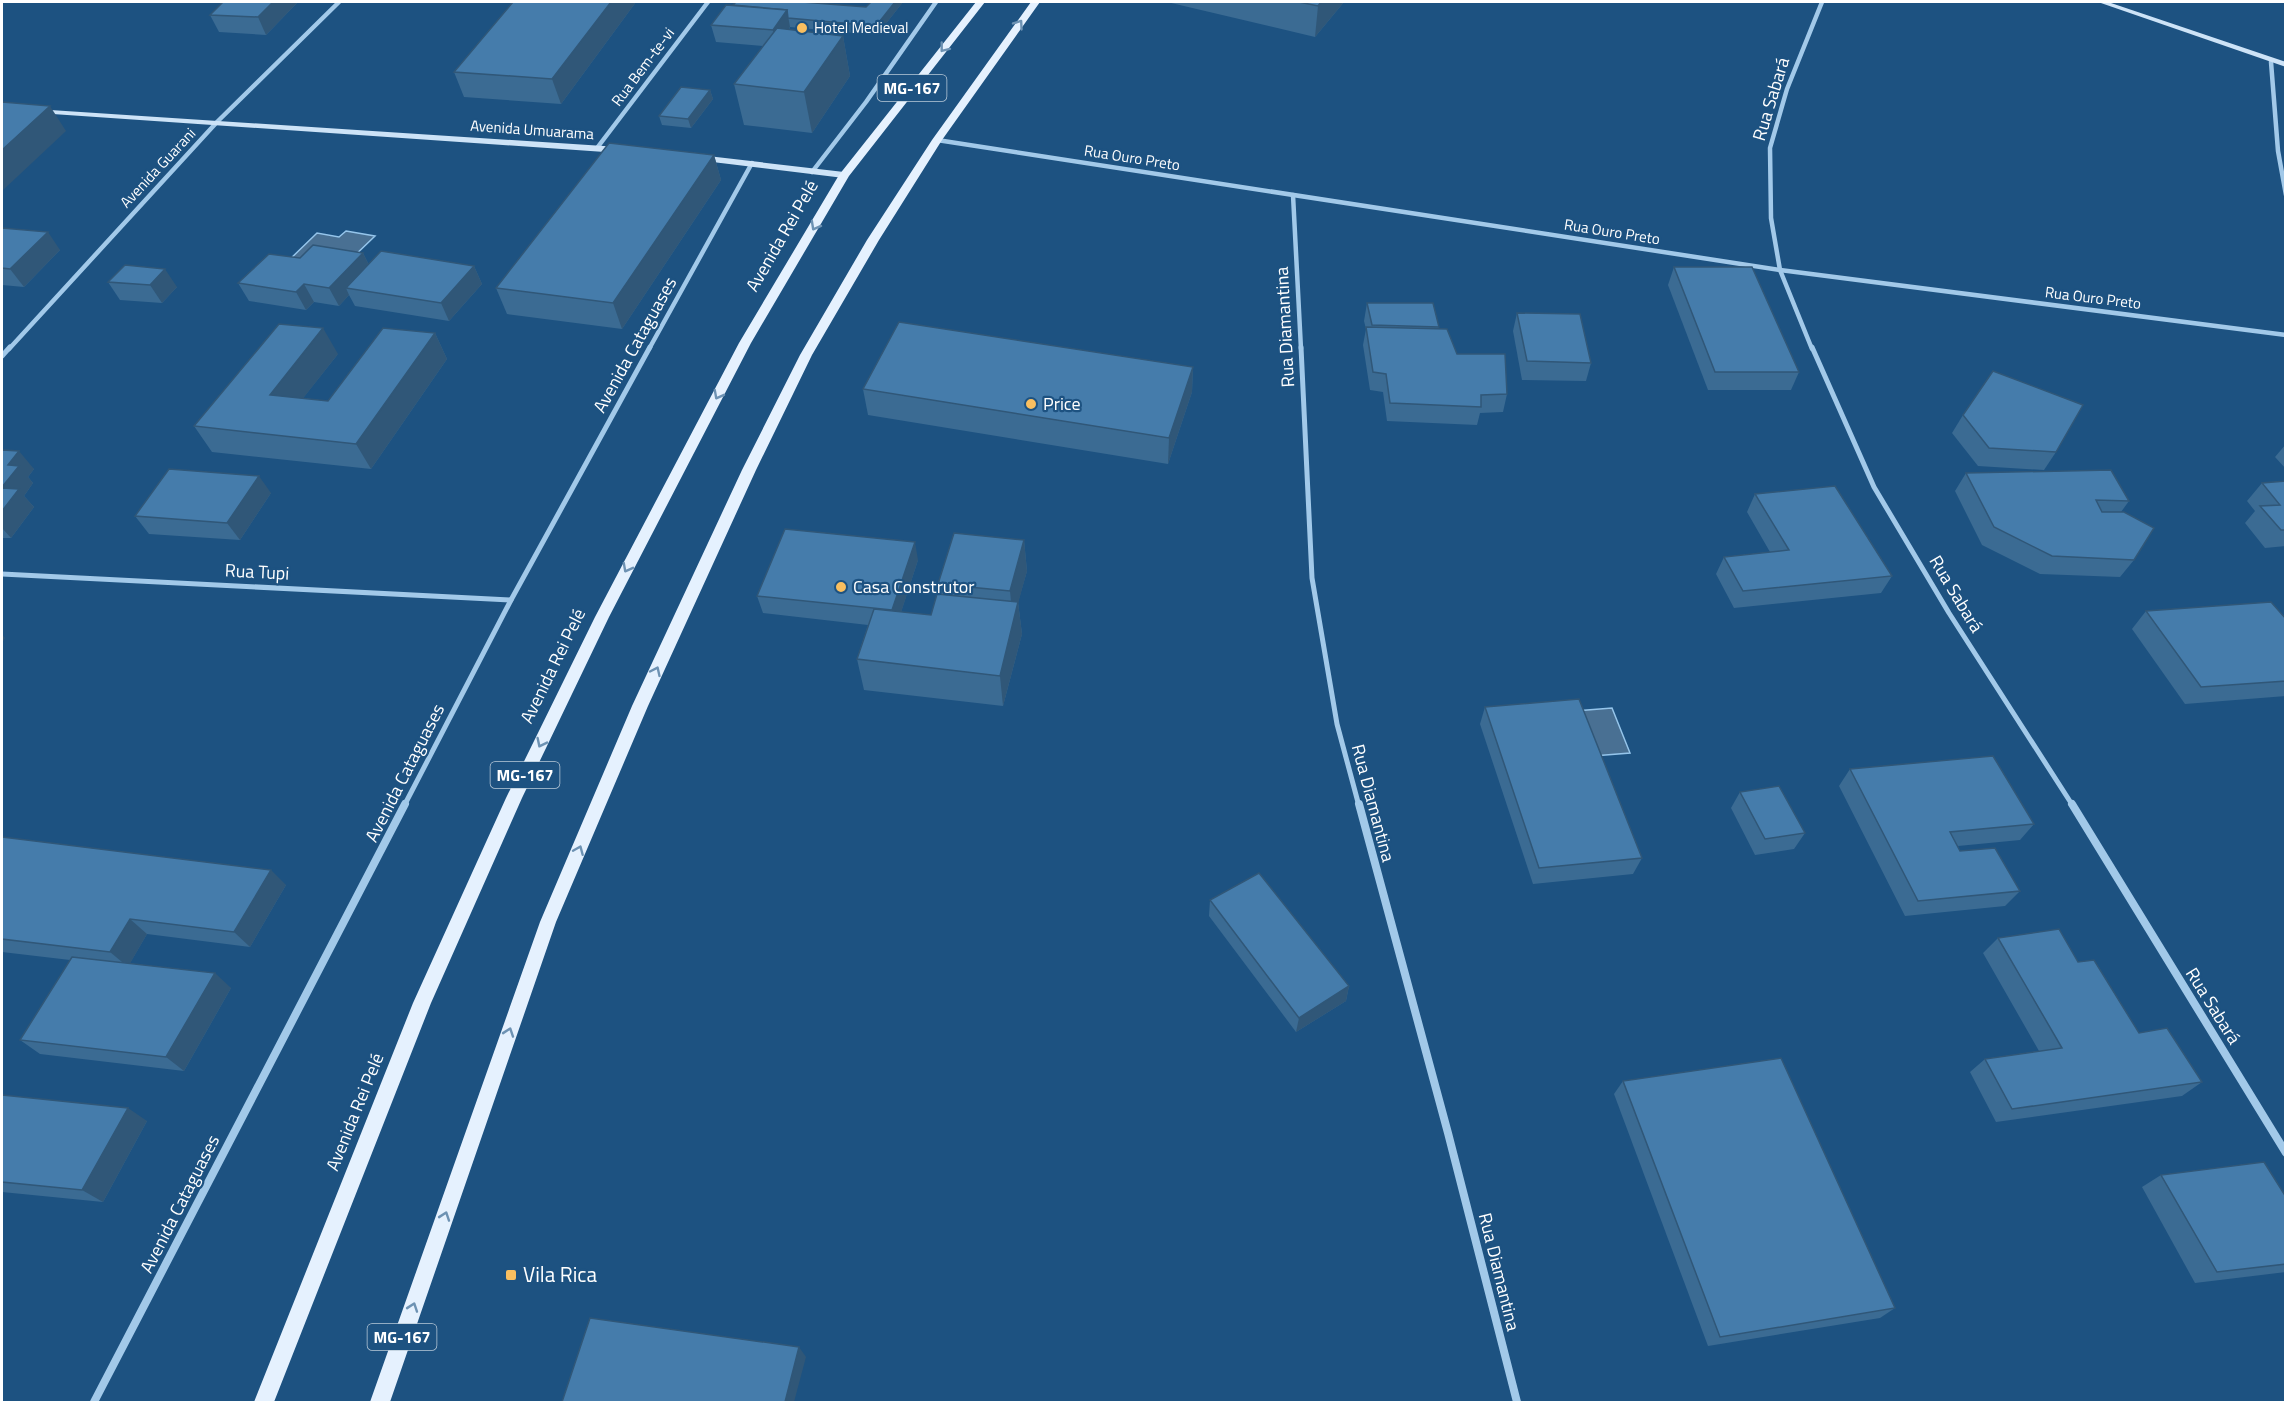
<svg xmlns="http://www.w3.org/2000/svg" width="2287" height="1404" viewBox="0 0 2287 1404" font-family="'Titillium Web',sans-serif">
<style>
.water{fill:#497093;stroke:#95c5eb;stroke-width:1.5}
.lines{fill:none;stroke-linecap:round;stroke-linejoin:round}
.street-far2{stroke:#a2c9e9;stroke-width:4.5}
.street-far1{stroke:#a2c9e9;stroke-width:5}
.street{stroke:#a2c9e9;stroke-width:8}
.secondary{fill:#cde3f7;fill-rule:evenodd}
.primary{fill:#e5f1fe;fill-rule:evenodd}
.wall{fill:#3b6b93}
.shaded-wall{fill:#305778}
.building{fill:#457cab;stroke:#305778;stroke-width:1.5}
.oneway{stroke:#6d92b3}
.poi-dot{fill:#f9bf60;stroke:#1d5281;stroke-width:2}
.labels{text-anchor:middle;stroke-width:4.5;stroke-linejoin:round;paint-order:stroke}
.far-poi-label{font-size:15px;fill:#fff;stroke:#1d5281;text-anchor:start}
.far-street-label{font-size:15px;fill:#fff;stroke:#1d5281}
.shield{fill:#1d5281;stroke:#bbcbd9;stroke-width:1.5}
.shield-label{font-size:16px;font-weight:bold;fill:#fff}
.street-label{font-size:18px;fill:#fff;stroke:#1d5281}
.poi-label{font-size:18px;fill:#fff;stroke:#1d5281;text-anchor:start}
.near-poi-label{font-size:21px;fill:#fff;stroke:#1d5281;text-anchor:start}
</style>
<rect width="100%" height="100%" fill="#1d5281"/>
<!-- water -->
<g class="water">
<path d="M346,231L375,236L348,262L284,265L317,233L339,237Z"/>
<path d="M1612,708L1630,753L1593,756L1575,711Z"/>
</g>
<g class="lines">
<!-- street-far2 -->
<g class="street-far2">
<path d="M2271,62L2278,151L2286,195"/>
<path d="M937,140L1780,270L2286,335"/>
<path d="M597,148L708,2"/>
<path d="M812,172L866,102L936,2"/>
<path d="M1293,195L1301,349"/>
<path d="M9,349L217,122L339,2"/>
<path d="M649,349L752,163"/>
<path d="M1812,349L1780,270L1771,218L1770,148L1787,89L1822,2"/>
</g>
<!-- street-far1 -->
<g class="street-far1">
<path d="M1301,347L1312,578L1337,724L1359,806"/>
<path d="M1812,347L1874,487L1949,613L2073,806"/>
<path d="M2,356L10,347"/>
<path d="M2,574L511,600"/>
<path d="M404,806L511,600L650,347"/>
</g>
<!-- street -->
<g class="street">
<path d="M1359,804L1448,1133L1517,1402"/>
<path d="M2072,804L2286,1153"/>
<path d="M94,1402L405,804"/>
</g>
<!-- secondary -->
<g class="secondary">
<path d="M2098,2H2108L2286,62V67Z"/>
<path d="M35,109L619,147L623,150L619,153L38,113H35Z"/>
<path d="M699,155L844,172L848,175L844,178L696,160L695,158Z"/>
</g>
<!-- primary -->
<g class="primary">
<path d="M976,2H985L849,176L751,343L609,617L522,798L431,1003L274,1402H254L413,1003L506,798L595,617L739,343L839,175Z"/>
<path d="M1031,2H1040L942,140L879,240L812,355L756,470L648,706L556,922L390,1402H370L540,922L632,706L742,470L800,355L867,240L932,140Z"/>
</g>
</g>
<!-- wall -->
<g class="wall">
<path d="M298,2L266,35L219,32L210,15Z"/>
<path d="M636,2L561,104L464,97L454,72Z"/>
<path d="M903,2L877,35L790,27L789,30L843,36L850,76L812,133L744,125L734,84L763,46L716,42L711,25L733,5L866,7Z"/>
<path d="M1167,2H1344L1315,37Z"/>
<path d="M710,90L713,99L691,128L662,125L659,116Z"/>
<path d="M714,155L721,180L622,329L507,314L496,288Z"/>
<path d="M2,228L60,250L24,287L2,285Z"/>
<path d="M363,253L369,265L474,266L482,284L449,321L355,306L349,295L339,306L314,302L306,310L249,301L238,283L300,258Z"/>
<path d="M1674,267L1799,372L1791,390H1708L1668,285Z"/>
<path d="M108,282L177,287L162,303L120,300Z"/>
<path d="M1367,303L1439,327L1438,329L1457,354L1507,394L1503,412L1480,413L1477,425L1387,421L1383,392L1370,390L1363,345L1366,329L1364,321Z"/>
<path d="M1517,313L1591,363L1586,381L1522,380L1513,331Z"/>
<path d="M435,333L447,359L371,469L212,452L194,426L338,354L303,398L328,401Z"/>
<path d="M1193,367L1192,392L1168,464L868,415L863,389Z"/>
<path d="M1963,415L2056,452L2044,470L1978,466L1952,433Z"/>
<path d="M2286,444V469L2275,457Z"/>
<path d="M2,450L34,469L28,477L33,483L24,496L34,507L11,538H2Z"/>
<path d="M1966,473L2129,501L2121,512L2134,560L2120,577L2040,574L1982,545L1955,491Z"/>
<path d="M2286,481V546L2265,548L2245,523L2255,511L2247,501L2262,483Z"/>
<path d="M271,493L240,540L149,534L135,516Z"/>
<path d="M1755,494L1892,576L1881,593L1734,608L1716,574L1724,557L1770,552L1747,512Z"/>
<path d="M1024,540L1027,571L1018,602L1022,634L1003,706L864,690L857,659L868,625L763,613L757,596L918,560L901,612L931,615L940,594L938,584Z"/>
<path d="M2146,611L2286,619V696L2185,704L2132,629Z"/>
<path d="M1485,707L1642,858L1633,874L1533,884L1480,724Z"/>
<path d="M1850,769L2034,824L2020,840L1958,846L1960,851L2020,891L2005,906L1905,916L1839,786Z"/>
<path d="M1740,792L1805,833L1794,849L1755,855L1731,808Z"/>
<path d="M2,837L286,885L250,947L147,934L130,963L231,988L184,1071L40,1054L20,1040L70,960L2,952Z"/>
<path d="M1210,900L1349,986L1346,1001L1296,1032L1209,916Z"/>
<path d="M1998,938L2078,962L2139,1033L2202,1082L2182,1096L1996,1122L1970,1072L1985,1059L2039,1051L1983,953Z"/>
<path d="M1623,1081L1895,1308L1880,1318L1708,1346L1614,1094Z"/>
<path d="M2,1095L147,1121L103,1202L2,1192Z"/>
<path d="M2161,1175L2286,1197V1272L2195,1283L2142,1187Z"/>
</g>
<!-- shaded-wall -->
<g class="shaded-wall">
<path d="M273,2H298L266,35L258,17Z"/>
<path d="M611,2H636L561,104L552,79Z"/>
<path d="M895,2H903L877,35L876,26Z"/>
<path d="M1321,2H1344L1315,37L1318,6Z"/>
<path d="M787,10L790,27L777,48L773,30Z"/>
<path d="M843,36L850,76L812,133L804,92Z"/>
<path d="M710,90L713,99L691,128L688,119Z"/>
<path d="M50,106L66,131L2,191V150Z"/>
<path d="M714,155L721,180L622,329L613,303Z"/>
<path d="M48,232L60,250L24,287L10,269Z"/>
<path d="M363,253L372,271L346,288L349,295L339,306L329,288Z"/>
<path d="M474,266L482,284L449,321L441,303Z"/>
<path d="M165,269L177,287L162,303L150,285Z"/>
<path d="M304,284L314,302L306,310L296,292Z"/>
<path d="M323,328L338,354L286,420L270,395Z"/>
<path d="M435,333L447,359L371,469L356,444Z"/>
<path d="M1193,367L1192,392L1168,464L1169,438Z"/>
<path d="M19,451L34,469L28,477L33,483L24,496L34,507L11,538L2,528V487L8,465Z"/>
<path d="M259,476L271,493L240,540L227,523Z"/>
<path d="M1024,540L1027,571L1013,622L1010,591Z"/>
<path d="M915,542L918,560L896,628L892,610Z"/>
<path d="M1018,602L1022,634L1003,706L1000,676Z"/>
<path d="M2,634L5,638L2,643Z"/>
<path d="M271,870L286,885L250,947L234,932Z"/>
<path d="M130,919L147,934L128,967L110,952Z"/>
<path d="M215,973L231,988L184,1071L166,1057Z"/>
<path d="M1349,986L1346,1001L1296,1032L1299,1018Z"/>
<path d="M128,1108L147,1121L103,1202L82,1190Z"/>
<path d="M799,1347L806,1357L794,1402H785Z"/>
</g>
<!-- building -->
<g class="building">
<path d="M223,2H273L258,17L210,15Z"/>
<path d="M513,2H611L552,79L454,72Z"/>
<path d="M736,2H802L866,7L871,2H895L876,26L788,18L787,10L733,5Z"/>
<path d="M1299,2H1321L1318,6Z"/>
<path d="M726,5L787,10L773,30L711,25Z"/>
<path d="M777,28L843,36L804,92L734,84Z"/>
<path d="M681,87L710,90L688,119L659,116Z"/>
<path d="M2,102L50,106L2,150Z"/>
<path d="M609,143L714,155L613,303L496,288Z"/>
<path d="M2,228L48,232L10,269L2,268Z"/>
<path d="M313,245L363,253L329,288L304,284L296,292L238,283L269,254L300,258Z"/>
<path d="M381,251L474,266L441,303L346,288Z"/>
<path d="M125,265L165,269L150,285L108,282Z"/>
<path d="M1674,267H1752L1799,372H1715Z"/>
<path d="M1367,303H1433L1439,327L1372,325Z"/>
<path d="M1517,313L1580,314L1591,363L1527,361Z"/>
<path d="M899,322L1193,367L1169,438L863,389Z"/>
<path d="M279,324L323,328L270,395L328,401L383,328L435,333L356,444L194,426Z"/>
<path d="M1366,327L1447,329L1457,354H1505L1507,394L1481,395V407L1390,403L1386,374L1373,372Z"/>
<path d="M1993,371L2083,405L2056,452L1989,448L1963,415Z"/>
<path d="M2,450L19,451L8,465L19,466L2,487Z"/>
<path d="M169,469L259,476L227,523L135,516Z"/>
<path d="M2111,470L2129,501L2096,500L2102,512H2124L2154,528L2134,560L2052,556L1994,527L1966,473Z"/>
<path d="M2286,481V530H2281L2260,506L2280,505L2262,483Z"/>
<path d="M1835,486L1892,576L1743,591L1724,557L1789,550L1755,494Z"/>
<path d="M2,488L19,489L2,511Z"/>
<path d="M785,529L915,542L892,610L757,596Z"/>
<path d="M954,533L1024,540L1010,591L938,584Z"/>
<path d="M937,594L1018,602L1000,676L857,659L874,609L931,615Z"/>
<path d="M2271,602L2286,619V681L2201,687L2146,611Z"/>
<path d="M1579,699L1642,858L1539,868L1485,707Z"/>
<path d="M1993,756L2034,824L1950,832L1960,851L1995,848L2020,891L1918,901L1850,769Z"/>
<path d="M1779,786L1805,833L1765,839L1740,792Z"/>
<path d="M2,837L271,870L234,932L130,919L110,952L2,939Z"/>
<path d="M1259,873L1349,986L1299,1018L1210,900Z"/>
<path d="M2059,929L2078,962L2094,960L2139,1033L2167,1028L2202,1082L2012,1109L1985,1059L2062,1048L1998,938Z"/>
<path d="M72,957L215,973L166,1057L20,1040Z"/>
<path d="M1781,1058L1895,1308L1720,1337L1623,1081Z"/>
<path d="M2,1095L128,1108L82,1190L2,1182Z"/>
<path d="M2264,1162L2286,1197V1264L2217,1272L2161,1175Z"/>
<path d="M590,1318L799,1347L785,1402H562Z"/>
</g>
<!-- one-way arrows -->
<defs><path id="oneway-chevron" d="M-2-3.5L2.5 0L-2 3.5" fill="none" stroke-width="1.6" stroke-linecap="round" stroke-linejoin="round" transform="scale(1.5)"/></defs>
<g class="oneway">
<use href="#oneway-chevron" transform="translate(1019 24) rotate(-55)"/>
<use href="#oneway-chevron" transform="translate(944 48) rotate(128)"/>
<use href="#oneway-chevron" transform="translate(815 226) rotate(119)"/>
<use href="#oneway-chevron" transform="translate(718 395) rotate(118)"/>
<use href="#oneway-chevron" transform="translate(627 568) rotate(118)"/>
<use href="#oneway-chevron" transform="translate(656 671) rotate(-65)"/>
<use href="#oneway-chevron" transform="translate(541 743) rotate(116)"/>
<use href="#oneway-chevron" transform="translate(579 850) rotate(-67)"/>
<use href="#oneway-chevron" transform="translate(509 1032) rotate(-71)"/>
<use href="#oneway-chevron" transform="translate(445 1216) rotate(-71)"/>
<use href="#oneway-chevron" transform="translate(413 1307) rotate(-71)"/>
</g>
<!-- markers -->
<g class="poi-dot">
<circle cx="802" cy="28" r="6"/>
<circle cx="1031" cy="404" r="6"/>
<circle cx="841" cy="587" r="6"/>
<rect x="505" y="1269" width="12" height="12" rx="3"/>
</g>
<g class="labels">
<!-- far-poi labels -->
<g class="far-poi-label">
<text x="814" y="33">Hotel Medieval</text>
</g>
<!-- far-street labels -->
<g class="far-street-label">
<text transform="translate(643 67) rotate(-53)" y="5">Rua Bem-te-vi</text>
<text transform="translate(532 130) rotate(4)" y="5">Avenida Umuarama</text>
<text transform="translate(1132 158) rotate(9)" y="5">Rua Ouro Preto</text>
<text transform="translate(158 168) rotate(-47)" y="5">Avenida Guarani</text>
<text transform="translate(1612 232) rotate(9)" y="5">Rua Ouro Preto</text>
<text transform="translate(2093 298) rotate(7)" y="5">Rua Ouro Preto</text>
</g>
<!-- shield labels -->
<g class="shield">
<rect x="877.5" y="75" width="69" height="26" rx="4.5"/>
<rect x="490.5" y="762" width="69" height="26" rx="4.5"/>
<rect x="367.5" y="1324" width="69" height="26" rx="4.5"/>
</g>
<g class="shield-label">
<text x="912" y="94">MG-167</text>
<text x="525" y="781">MG-167</text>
<text x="402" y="1343">MG-167</text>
</g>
<!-- street labels -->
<g class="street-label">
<text transform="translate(1771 99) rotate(-73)" y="6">Rua Sabará</text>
<text transform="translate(782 236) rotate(-60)" y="6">Avenida Rei Pelé</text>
<text transform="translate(1285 327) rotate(-93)" y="6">Rua Diamantina</text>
<text transform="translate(635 345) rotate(-61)" y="6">Avenida Cataguases</text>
<text transform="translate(257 572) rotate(3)" y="6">Rua Tupi</text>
<text transform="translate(1956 594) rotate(59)" y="6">Rua Sabará</text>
<text transform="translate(553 666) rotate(-64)" y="6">Avenida Rei Pelé</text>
<text transform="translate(405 773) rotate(-63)" y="6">Avenida Cataguases</text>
<text transform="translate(1373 803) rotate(75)" y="6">Rua Diamantina</text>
<text transform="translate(2213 1006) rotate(58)" y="6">Rua Sabará</text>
<text transform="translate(355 1112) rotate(-68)" y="6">Avenida Rei Pelé</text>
<text transform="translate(180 1204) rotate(-63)" y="6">Avenida Cataguases</text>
<text transform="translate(1499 1272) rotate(76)" y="6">Rua Diamantina</text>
</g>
<!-- poi labels -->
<g class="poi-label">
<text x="1043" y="410">Price</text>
<text x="853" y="593">Casa Construtor</text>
</g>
<!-- near-poi labels -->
<g class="near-poi-label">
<text x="523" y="1282">Vila Rica</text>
</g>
</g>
<!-- border -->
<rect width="2287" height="1404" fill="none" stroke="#ffffff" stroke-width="6"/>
</svg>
